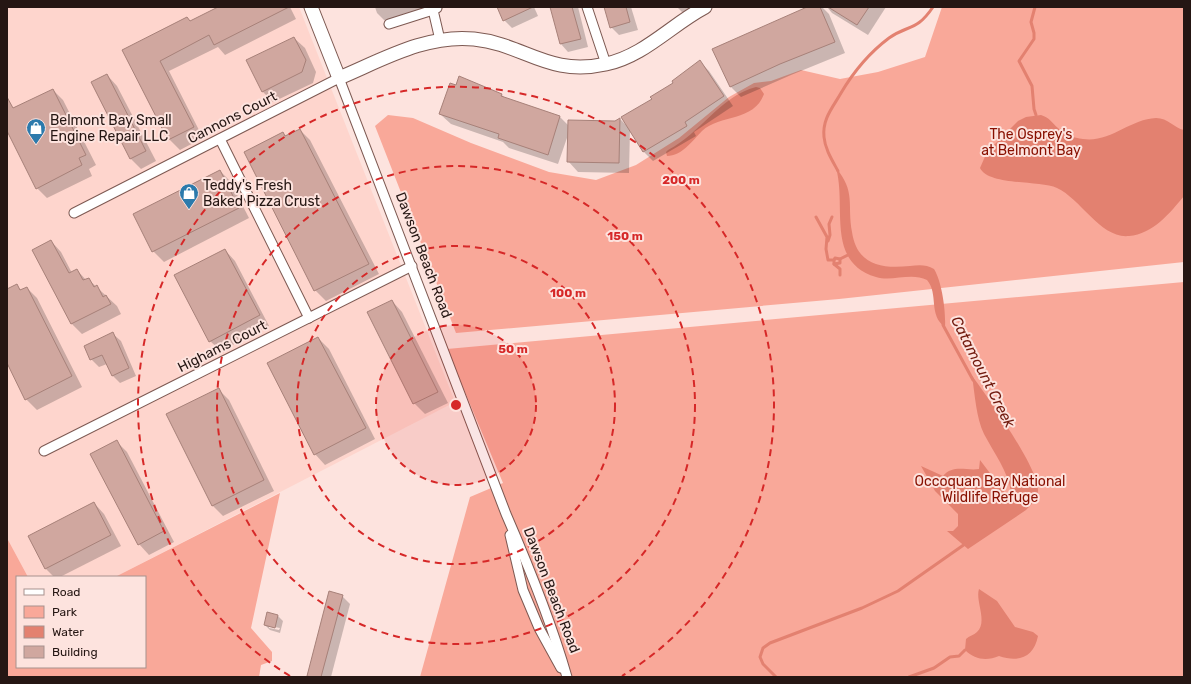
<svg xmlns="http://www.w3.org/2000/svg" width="1191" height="684" viewBox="0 0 1191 684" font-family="Rubik,sans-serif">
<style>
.built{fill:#fed5cd}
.green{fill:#f9a899}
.water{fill:#e38170}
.shadow{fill:#0003;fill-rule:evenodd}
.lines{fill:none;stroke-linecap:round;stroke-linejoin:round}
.stream{stroke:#e38170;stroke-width:3}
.building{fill:#d0a79f;stroke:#a78179}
.street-casing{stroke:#7d5952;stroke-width:11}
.secondary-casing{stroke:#7d5952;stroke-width:15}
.street{stroke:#fff;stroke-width:9}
.secondary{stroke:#fff;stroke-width:13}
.ring{fill:none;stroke:#d62828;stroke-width:2;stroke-dasharray:7 5}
.labels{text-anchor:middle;stroke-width:4;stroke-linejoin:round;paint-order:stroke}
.street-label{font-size:14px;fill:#251613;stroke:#fde3de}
.poi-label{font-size:14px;fill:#251613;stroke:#fde3de;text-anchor:start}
.park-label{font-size:14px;fill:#881001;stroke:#fde3de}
.water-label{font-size:15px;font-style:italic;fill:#71190d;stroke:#fde3de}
.centre{fill:#d62828;stroke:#fde3de;stroke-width:2}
.ring-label{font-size:12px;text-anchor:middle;font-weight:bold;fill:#d62828;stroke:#fde3de;stroke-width:4;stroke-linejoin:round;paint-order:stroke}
</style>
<rect width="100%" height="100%" fill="#fde3de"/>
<!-- built -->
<path class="built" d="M7,7H299L455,402L115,577H28L7,538Z"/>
<!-- green -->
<g class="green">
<path d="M942,7H1184V262L839,299L456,333L375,126L388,115L413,118L471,143L549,172L596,180L636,165L679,138L729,97L754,83L771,81L801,70L840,79L878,72L925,57Z"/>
<path d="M1184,282V677H420L470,497L503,483L447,349Z"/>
<path d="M280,493L251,628L272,652V661L261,665L259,677H7V538L28,577H17V667H145V577H115Z"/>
</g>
<!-- water -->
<g class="water">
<path d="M756,87L760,88L764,94C754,122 720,114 702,131C692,141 682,156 667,156L666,152L668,150C700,134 720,96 756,87Z"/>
<path d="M1041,115C1050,118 1052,123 1058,128C1064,135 1074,138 1083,139C1110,143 1130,119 1156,118C1168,118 1174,128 1184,130V196C1170,213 1153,234 1129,236C1101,239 1081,199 1057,188C1039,180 989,186 980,168L987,152L1018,121L1026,117Z"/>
<path d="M836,168C856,192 847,204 852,232C857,265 881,269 910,266C918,265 926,264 934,269C942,282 946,311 945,327C928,315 939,294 927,280C911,272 892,282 876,277C825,262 847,206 836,168Z"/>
<path d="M972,376C986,394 1039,469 1038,490C1038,499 1032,504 1026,510L968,549L947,531H953L958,526V514L935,491L921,466L943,476C953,464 966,471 979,469L980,460L1005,493L1011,492C1008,471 994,453 984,434C976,417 975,395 972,376Z"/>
<path d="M979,589L997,601L1015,627L1033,632L1038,636C1034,657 1019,663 999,656C987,661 975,660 965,650L966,639C969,636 974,635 977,632C988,622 975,601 979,589Z"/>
</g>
<!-- shadow -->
<g class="shadow">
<path d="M220,7H290L296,19L225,55L218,47L169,71L203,138L180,150L169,139L124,50L187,18L191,22Z"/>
<path d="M375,7H435L387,23L377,13Z"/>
<path d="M498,7H534L538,16L512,28L504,20Z"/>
<path d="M551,7H578L588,47L568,52L561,44Z"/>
<path d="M605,7H631L638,30L619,35L611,27Z"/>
<path d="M677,7H691L683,13Z"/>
<path d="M810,7H822L829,14L845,53L791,75L741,97L731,87L713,49Z"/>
<path d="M827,7H886L868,35L832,13Z"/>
<path d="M294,38L305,48L316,72L313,83L273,102L263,92L248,61Z"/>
<path d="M700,62L709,71L733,106L694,132L696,136L653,161L644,152L630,129L629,173L578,172L568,161V135L558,164L509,148L503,142L451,124L440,114L501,94L506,99L560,117L569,126L615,122L620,119L628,127L653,99Z"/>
<path d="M107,75L117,86L156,161L141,169L131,159L92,83Z"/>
<path d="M53,90L63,100L96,165L89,169L92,176L47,198L37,188L7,129V108L14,109Z"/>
<path d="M300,130L310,140L379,274L326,301L315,290L245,152L283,133L286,137Z"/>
<path d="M220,171L230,181L249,218L164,262L153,251L134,214Z"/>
<path d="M51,241L61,252L72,273L77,270L86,280L88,279L117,306L121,314L82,334L72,324L33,251Z"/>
<path d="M225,250L235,261L269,326L221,351L210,341Z"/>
<path d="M16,285L22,291L27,288L37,298L82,387L37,410L26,399L7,361V290Z"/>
<path d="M392,301L402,312L448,403L425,414L414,403L369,313Z"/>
<path d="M113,334L121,341L136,376L120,383L112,375L107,364L99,367L91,359Z"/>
<path d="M318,338L329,349L375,439L325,465L315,454Z"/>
<path d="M219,390L229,400L274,491L223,516L212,505Z"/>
<path d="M116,441L127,452L174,542L149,555L139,544Z"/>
<path d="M94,503L104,514L121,546L60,577H54L46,569Z"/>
<path d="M342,596L350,604L331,677H309L308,676Z"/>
<path d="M278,616L283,621L280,633L270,630L265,625ZM269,626L280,628L279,630L269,628Z"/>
</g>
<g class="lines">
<!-- stream -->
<g class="stream">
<path d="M1035,7L1031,22L1034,33V39L1019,61L1032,86L1034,109L1036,115"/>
<path d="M838,171C832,160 825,149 824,137C822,119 833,107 841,93C854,71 869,53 889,38C909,24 916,32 933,7"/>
<path d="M816,217L827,237L826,249L828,260H834L835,258L840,259L850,254"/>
<path d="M828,241L830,235L829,224L832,217"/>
<path d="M834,260V264L840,269V275"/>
<path d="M834,264L840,263V259"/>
<path d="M943,325L973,380"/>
<path d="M776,677L763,664L760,657L763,648L770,643L862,608L898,591L965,544"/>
<path d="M909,677L934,668L950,657L959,656L965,650"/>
</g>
</g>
<!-- building -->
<g class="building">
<path d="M218,7H289L214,45L209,35L160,61L194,127L168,140L122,50L187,17L190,21Z"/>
<path d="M497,7H533L503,21Z"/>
<path d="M550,7H572L581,39L560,44Z"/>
<path d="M604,7H626L630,22L610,28Z"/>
<path d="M807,7H820L835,42L780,64L730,87L712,49Z"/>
<path d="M828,7H869L857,25Z"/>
<path d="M294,37L306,60L302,72L262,92L246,60Z"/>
<path d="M700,60L724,96L685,122L687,126L643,152L621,117L652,99L650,97L673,83L672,81Z"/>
<path d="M107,74L146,151L130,159L91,82Z"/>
<path d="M459,76L502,94L501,96L560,116L548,155L498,138L499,134L439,114L450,83L456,85Z"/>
<path d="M53,89L86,155L79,158L82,165L36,189L7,131V97L13,108Z"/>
<path d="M620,118L619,163L567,162L568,120L615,121Z"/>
<path d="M300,129L369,264L314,291L244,152L283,132L285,136Z"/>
<path d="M220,170L239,208L152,252L133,214Z"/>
<path d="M51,240L69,273L77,269L83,280L89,278L94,287L97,285L103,297L106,295L111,304L71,324L32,250Z"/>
<path d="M225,249L260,315L209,342L174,275Z"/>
<path d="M17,284L20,290L27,287L72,376L25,400L7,363V289Z"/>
<path d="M392,300L438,392L413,404L367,312Z"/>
<path d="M113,332L129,368L112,376L102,355L90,360L84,346Z"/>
<path d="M318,337L366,428L314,455L267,363Z"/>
<path d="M219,388L264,480L212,506L166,414Z"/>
<path d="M117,440L164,531L138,545L90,454Z"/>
<path d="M94,502L111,535L45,569L28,536Z"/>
<path d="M329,591L343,595L321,677H311L307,676Z"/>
<path d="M267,612L278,615L275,628L264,625Z"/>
</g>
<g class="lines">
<!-- street casing -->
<g class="street-casing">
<g id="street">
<path d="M587,7L606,64"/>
<path d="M437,8L433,10L440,40"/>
<path d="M389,24L433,10"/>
<path d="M220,139L309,318"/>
<path d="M74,213L339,78L506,514C529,567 551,621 567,677"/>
<path d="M44,451L412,266"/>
<path d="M510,535L523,590L539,628L561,668"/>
</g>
</g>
<!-- secondary casing -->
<g class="secondary-casing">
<path id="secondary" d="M311,7L339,78C382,60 426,34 474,39C524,44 548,77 606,64C644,56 671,25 705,7"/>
</g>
<!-- street -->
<use href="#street" class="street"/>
<!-- secondary -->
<use href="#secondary" class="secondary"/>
</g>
<!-- distance rings -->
<circle cx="456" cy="405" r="80" fill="#d62828" fill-opacity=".12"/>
<g class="ring">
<circle cx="456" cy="405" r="80"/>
<circle cx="456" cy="405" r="159"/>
<circle cx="456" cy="405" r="239"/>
<path d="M290 676A318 318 0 1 1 622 676"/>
</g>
<!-- icons -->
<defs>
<g id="shop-pin" transform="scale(1)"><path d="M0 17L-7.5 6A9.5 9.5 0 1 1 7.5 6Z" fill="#2c7aac" stroke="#fde3de"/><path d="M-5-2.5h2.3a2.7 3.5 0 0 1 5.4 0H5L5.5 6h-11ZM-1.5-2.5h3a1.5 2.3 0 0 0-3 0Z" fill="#fff"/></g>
</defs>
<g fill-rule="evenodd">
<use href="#shop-pin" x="36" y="128"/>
<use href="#shop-pin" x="189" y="193"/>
</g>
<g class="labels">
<!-- street labels -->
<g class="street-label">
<text transform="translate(232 117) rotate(-27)" y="5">Cannons Court</text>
<text transform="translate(424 255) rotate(69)" y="5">Dawson Beach Road</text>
<text transform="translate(222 346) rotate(-27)" y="5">Highams Court</text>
<text transform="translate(552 590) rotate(69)" y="5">Dawson Beach Road</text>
</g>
<!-- poi labels -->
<g class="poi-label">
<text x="50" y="125">Belmont Bay Small<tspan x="50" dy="16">Engine Repair LLC</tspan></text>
<text x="203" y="190">Teddy's Fresh<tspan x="203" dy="16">Baked Pizza Crust</tspan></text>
</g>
<!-- park labels -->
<g class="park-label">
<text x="1031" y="139">The Osprey's<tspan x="1031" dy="16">at Belmont Bay</tspan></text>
<text x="990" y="486">Occoquan Bay National<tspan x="990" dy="16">Wildlife Refuge</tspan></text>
</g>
<!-- water labels -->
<g class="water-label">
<text transform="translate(983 372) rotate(63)" y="5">Catamount Creek</text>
</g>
</g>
<circle cx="456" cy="405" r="6" class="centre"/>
<g class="ring-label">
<text x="681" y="184">200 m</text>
<text x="625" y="240">150 m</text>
<text x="568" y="297">100 m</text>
<text x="513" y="353">50 m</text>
</g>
<!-- border -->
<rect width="1191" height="684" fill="none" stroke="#251613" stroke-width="16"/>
<!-- legend -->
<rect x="16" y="576" width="130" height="92" fill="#fde3de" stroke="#a7918d"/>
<rect x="24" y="589" width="20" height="6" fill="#ffffff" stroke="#a7918d"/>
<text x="52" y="596" font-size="12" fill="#251613">Road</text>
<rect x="24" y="606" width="20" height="12" fill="#f9a899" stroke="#a7918d"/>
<text x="52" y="616" font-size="12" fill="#251613">Park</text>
<rect x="24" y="626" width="20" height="12" fill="#e38170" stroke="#a7918d"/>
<text x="52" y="636" font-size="12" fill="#251613">Water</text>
<rect x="24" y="646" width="20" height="12" fill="#d0a79f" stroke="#a7918d"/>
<text x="52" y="656" font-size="12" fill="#251613">Building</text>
</svg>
